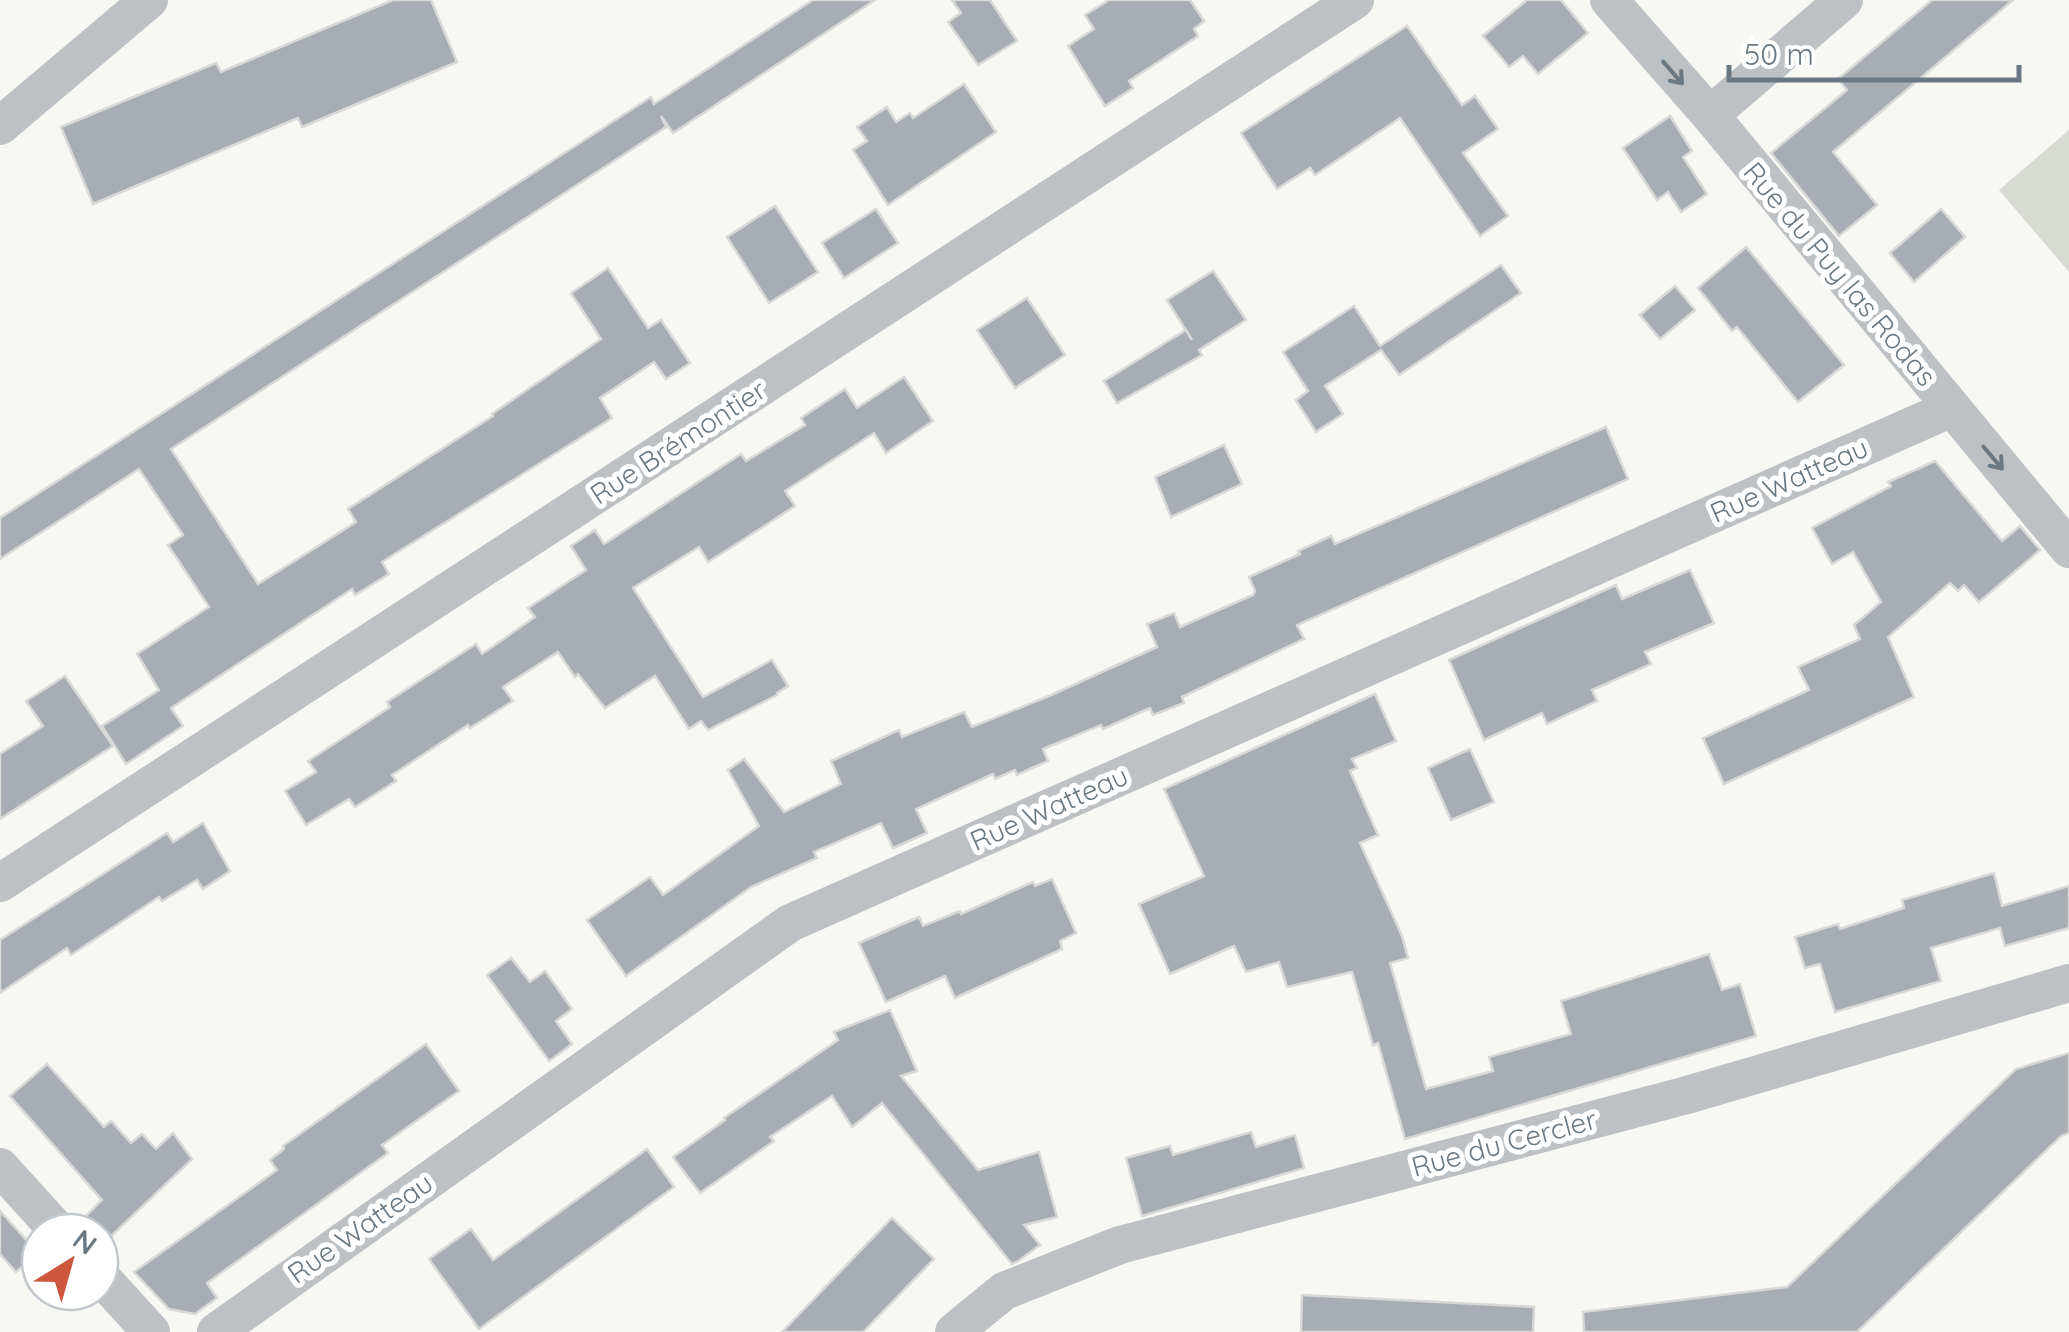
<svg xmlns="http://www.w3.org/2000/svg" width="2069" height="1332" viewBox="0 0 2069 1332" font-family="Quicksand,sans-serif">
<style>
.green{fill:#d7dbd4}
.building{fill:#a7adb3;stroke:#d8d8d7;stroke-width:2.5}
.lines{fill:none;stroke-linecap:round;stroke-linejoin:round}
.minor{stroke:#bdc1c4;stroke-width:38}
.oneway{stroke:#6a7882}
.labels{text-anchor:middle;stroke-width:10;stroke-linejoin:round;paint-order:stroke}
.street-label{font-size:28px;fill:#6a7882;stroke:#fff}
</style>
<rect width="100%" height="100%" fill="#f7f7f4"/>
<!-- green -->
<path class="green" d="M2069,130V272L1999,190Z"/>
<!-- building -->
<g class="building">
<path d="M393,0H431L457,62L302,127L298,118L93,204L61,127L216,63L221,72Z"/>
<path d="M813,0H875L673,133L661,116L666,127L171,449L258,584L356,522L348,509L493,416L492,414L601,339L571,293L608,268L648,328L661,320L690,363L666,379L654,362L600,398L612,418L382,562L389,574L355,595L352,589L171,708L183,726L126,764L102,726L159,690L137,654L209,607L168,545L183,535L139,469L0,559V518L651,97L654,104Z"/>
<path d="M952,0H990L1017,41L978,65L948,22L961,13Z"/>
<path d="M1109,0H1190L1204,21L1194,29L1198,36L1129,81L1133,88L1105,106L1068,46L1094,29L1085,15Z"/>
<path d="M1527,0H1561L1588,33L1538,74L1523,56L1509,67L1483,36Z"/>
<path d="M1932,0H2013L1833,152L1877,205L1839,236L1771,153L1847,90L1838,79Z"/>
<path d="M1407,26L1462,105L1475,96L1498,129L1463,153L1508,216L1480,236L1400,118L1315,175L1310,168L1277,189L1241,133Z"/>
<path d="M964,84L996,132L888,205L853,150L867,141L857,127L887,107L896,122L910,113L913,118Z"/>
<path d="M1670,116L1692,151L1683,157L1707,194L1681,212L1668,192L1657,200L1623,148Z"/>
<path d="M775,206L818,272L769,303L727,237Z"/>
<path d="M876,209L898,243L844,278L822,243Z"/>
<path d="M1941,209L1965,237L1914,282L1890,253Z"/>
<path d="M1746,247L1844,365L1798,402L1737,327L1732,331L1698,288Z"/>
<path d="M1501,265L1521,293L1399,375L1381,350L1325,386L1343,414L1316,432L1296,400L1308,391L1283,352L1354,306L1380,346Z"/>
<path d="M1213,271L1246,320L1199,350L1202,355L1117,403L1104,381L1186,330L1192,340L1167,300Z"/>
<path d="M1675,286L1695,310L1660,339L1640,315Z"/>
<path d="M1027,298L1065,355L1015,388L977,330Z"/>
<path d="M904,377L933,421L886,453L874,433L785,491L795,506L752,534L708,562L699,547L633,588L703,697L772,660L788,686L777,693V695L708,730L701,721L689,729L655,676L605,708L578,674L575,677L558,652L503,687L513,701L470,728L468,725L392,775L396,781L355,807L349,799L306,825L285,791L316,772L308,761L390,707L387,702L476,644L482,654L535,617L528,608L586,570L571,546L595,530L604,544L741,454L746,461L805,425L801,418L845,389L857,408Z"/>
<path d="M1606,427L1628,479L1297,625L1304,639L1182,697L1184,703L1153,715L1150,708L1103,729L1101,725L1043,749L1048,761L1032,768L1017,775L1015,770L995,779L993,774L916,809L927,833L893,848L881,823L814,852L817,858L751,887L626,976L587,920L650,877L663,895L759,826L728,770L744,759L784,812L841,784L831,761L899,730L902,737L964,712L972,727L1049,696L1157,647L1147,624L1174,613L1180,627L1253,595L1255,591L1249,577L1300,554L1298,551L1331,536L1335,544Z"/>
<path d="M1224,445L1242,484L1171,517L1155,477Z"/>
<path d="M1935,461L2002,541L2020,526L2040,550L1979,602L1964,585L1958,591L1950,583L1888,637L1914,697L1724,784L1703,738L1809,690L1798,667L1860,639L1854,625L1881,602L1853,552L1832,564L1812,528L1891,486L1888,482Z"/>
<path d="M1690,570L1714,623L1645,652L1651,664L1592,690L1597,701L1547,724L1542,713L1484,740L1449,660L1616,585L1622,599Z"/>
<path d="M65,676L113,746L0,819V754L43,726L26,701Z"/>
<path d="M1375,694L1396,741L1352,759L1357,768L1350,771L1378,835L1360,843L1402,936L1408,958L1390,963L1426,1089L1493,1071L1489,1057L1571,1034L1561,1001L1709,954L1722,990L1740,984L1756,1036L1405,1139L1378,1043L1373,1045L1352,972L1287,987L1279,962L1246,972L1234,946L1170,974L1139,904L1204,876L1164,789Z"/>
<path d="M1470,749L1494,802L1451,820L1428,768Z"/>
<path d="M203,823L230,871L203,889L197,880L162,901L159,897L71,955L67,948L0,993V940L167,833L173,842Z"/>
<path d="M1994,873L2002,906L2069,886V928L2005,946L2000,928L1931,948L1941,981L1835,1012L1820,964L1805,968L1795,937L1838,924L1840,929L1904,908L1902,900Z"/>
<path d="M1052,879L1076,933L1060,941L1062,949L955,998L945,976L886,1002L859,943L919,917L923,926L960,911L961,914L1033,882L1035,886Z"/>
<path d="M511,958L530,982L545,971L572,1009L556,1021L572,1044L549,1061L487,975Z"/>
<path d="M890,1010L917,1071L901,1076L978,1170L1039,1152L1057,1217L1024,1225L1040,1245L1018,1261L1012,1264L882,1103L852,1127L832,1096L770,1137L774,1141L700,1193L673,1157L725,1120L724,1118L838,1040L834,1032Z"/>
<path d="M426,1044L459,1091L382,1145L388,1153L207,1283L217,1298L195,1314L169,1309L134,1272L277,1170L270,1160L284,1149L283,1146Z"/>
<path d="M2069,1053V1133L2061,1136L1857,1332H1584L1583,1312L1787,1287L2016,1069Z"/>
<path d="M47,1064L104,1127L111,1121L131,1143L142,1134L156,1149L173,1133L192,1159L106,1241L85,1217L102,1200L10,1096Z"/>
<path d="M1251,1132L1256,1147L1295,1135L1304,1168L1142,1216L1126,1158L1170,1146L1173,1155Z"/>
<path d="M647,1149L674,1187L479,1329L429,1259L471,1229L493,1260Z"/>
<path d="M0,1211L38,1253L16,1272L0,1254Z"/>
<path d="M892,1218L934,1259L863,1332H782Z"/>
<path d="M1302,1295L1534,1307L1533,1332H1301Z"/>
</g>
<g class="lines">
<!-- minor -->
<g class="minor">
<path d="M1609,0L1710,115L2069,549"/>
<path d="M1710,115L1844,0"/>
<path d="M0,126L149,0"/>
<path d="M0,883L1355,0"/>
<path d="M0,1167L59,1232"/>
<path d="M100,1276L151,1332"/>
<path d="M216,1332L790,923L1952,408"/>
<path d="M954,1332L1004,1291L1120,1245L1687,1095L2069,983"/>
</g>
</g>
<!-- one-way arrows -->
<defs><path id="oneway-shaft" d="M-6 0H5M1.5-3L5.5 0L1.5 3" fill="none" stroke-width="1.6" stroke-linecap="round" stroke-linejoin="round" transform="scale(2.5)"/></defs>
<g class="oneway">
<use href="#oneway-shaft" transform="translate(1673 73) rotate(49)"/>
<use href="#oneway-shaft" transform="translate(1993 458) rotate(50)"/>
</g>
<g class="labels">
<!-- street labels -->
<g class="street-label">
<text transform="translate(1840 274) rotate(50)" y="10">Rue du Puy las Rodas</text>
<text transform="translate(678 442) rotate(-33)" y="10">Rue Brémontier</text>
<text transform="translate(1789 480) rotate(-24)" y="10">Rue Watteau</text>
<text transform="translate(1049 808) rotate(-24)" y="10">Rue Watteau</text>
<text transform="translate(1504 1143) rotate(-15)" y="10">Rue du Cercler</text>
<text transform="translate(360 1228) rotate(-35)" y="10">Rue Watteau</text>
</g>
</g>
<!-- north arrow -->
<g transform="translate(70 1262) rotate(37)"><circle r="48" fill="#ffffff" stroke="#c3c9cd" stroke-width="2.5"/>
<path d="M0-8L18 38L0 25L-18 38Z" fill="#cd563e"/>
<text y="-15" font-size="28" font-weight="bold" text-anchor="middle" fill="#6a7882">N</text>
</g>
<!-- scale -->
<path d="M1729 65v15h290v-15" fill="none" stroke="#6a7882" stroke-width="5"/>
<text x="1744" y="65" font-size="30" fill="#6a7882" stroke="#ffffff" stroke-width="8" paint-order="stroke">50 m</text>
</svg>
